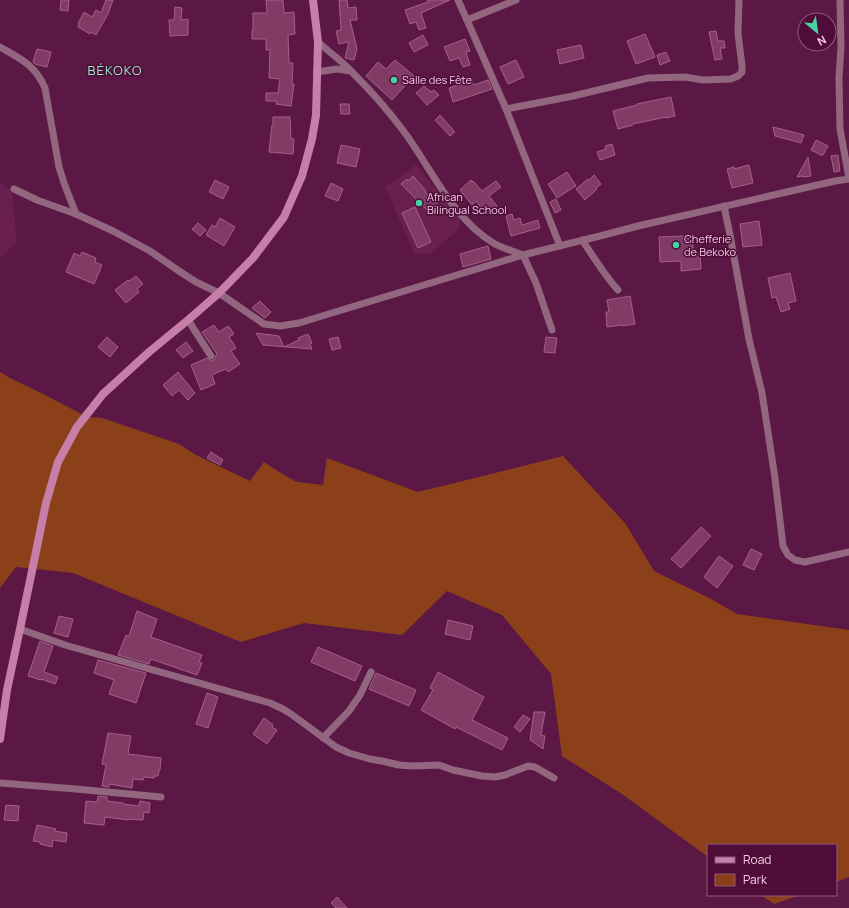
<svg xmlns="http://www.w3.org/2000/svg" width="849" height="908" viewBox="0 0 849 908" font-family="Manrope,sans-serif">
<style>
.built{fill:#69204f}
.green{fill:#8b401a}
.building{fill:#813c66;stroke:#a75f8a}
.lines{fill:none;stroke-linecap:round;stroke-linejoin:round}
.street{stroke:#92667f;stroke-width:7}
.secondary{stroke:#c57fa8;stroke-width:8}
.poi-dot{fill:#44d49f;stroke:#4f0c39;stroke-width:1.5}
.labels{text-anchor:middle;stroke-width:3;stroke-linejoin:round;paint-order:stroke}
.poi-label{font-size:11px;fill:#f5cce2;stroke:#4f0c39;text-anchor:start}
.quarter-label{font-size:13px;letter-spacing:1px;fill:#97edc7;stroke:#4f0c39}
</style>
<rect width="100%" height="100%" fill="#5b1844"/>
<!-- built -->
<g class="built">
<path d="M416,165L460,218L459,229L430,254L414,253L385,187Z"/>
<path d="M0,183L12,191L17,243L0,257Z"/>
</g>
<!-- green -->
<g class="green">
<path d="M0,372L10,378L45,395L87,417L102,418L179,444L196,455L250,481L264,462L284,475L297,482L323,485L327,458L418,492L563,456L625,523L654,571L713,600L737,614L849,630V877L836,882V845H708V857L622,794L562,756L551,674L502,615L447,591L402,635L304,623L241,642L73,573L16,567L0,588Z"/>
<path d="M761,895H800L774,904Z"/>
</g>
<!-- building -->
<g class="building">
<path d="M61,0H69L68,11L60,10Z"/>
<path d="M106,0H113L108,14L96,35L91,32L90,34L78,27L79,25L78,24L84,12L92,17L96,10L101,13Z"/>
<path d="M266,0H283L284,13L294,12L295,34L288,35L289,63H293L292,84H294L291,106L276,104L277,101H266V93H278L280,79L269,78L270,50H266V39H252V30H253V13H267Z"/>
<path d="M339,0H347L348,8L356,7L357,20H350L357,49L354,60L345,58L349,42L339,44L336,31L341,30Z"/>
<path d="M427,0H450L421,13L426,28L419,30L416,22L410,24L405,10L428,2Z"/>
<path d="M175,7L182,8L181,20L188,19V35L170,36L169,20H174Z"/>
<path d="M716,31L718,41H724L725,48H720L722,59L715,60L709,32Z"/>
<path d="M645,34L655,57L636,64L627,41Z"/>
<path d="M423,35L428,45L414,52L409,43Z"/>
<path d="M465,39L470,51L466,52L470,65L463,67L459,58L450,61L444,47Z"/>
<path d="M581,45L584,58L560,64L557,50Z"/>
<path d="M37,49L51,52L47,67L35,64L33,62Z"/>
<path d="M666,52L670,61L660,65L657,55Z"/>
<path d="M395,60L414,76L392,100L366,76L378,62L386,69Z"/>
<path d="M516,60L524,77L508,84L500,67Z"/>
<path d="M472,80L474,85L488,80L492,89L453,102L449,88Z"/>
<path d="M424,86L431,92L434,90L439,95L427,105L416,93Z"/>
<path d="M671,97L675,116L666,118V117L633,124V125L618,129L613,111L637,105V104Z"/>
<path d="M340,104H349L350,114H341Z"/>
<path d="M440,115L455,132L450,136L435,120Z"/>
<path d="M273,117H290L291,139H294L293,154L269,152L272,125L273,126Z"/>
<path d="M773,127L804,135L801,143L775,136Z"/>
<path d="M816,140L828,146L823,155H821L811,150Z"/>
<path d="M612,144L615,155L600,160L597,152L606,149L605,146Z"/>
<path d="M341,145L360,149L356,167L337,163Z"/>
<path d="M838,155L840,171L834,172L831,156Z"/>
<path d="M808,157L811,176L803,177L802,176L797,177Z"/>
<path d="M749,165L753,183L732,188L727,169L734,167V169Z"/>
<path d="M567,172L576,186L557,198L548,184Z"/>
<path d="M594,175L601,184L596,188L597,189L585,200L576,189L588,179L589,180Z"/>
<path d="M413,176L426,191L425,192L438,205L430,213L401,184L407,179L408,181Z"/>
<path d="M215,180L229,187L223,199L209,192Z"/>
<path d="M471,180L472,182L473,181L482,191L496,181L501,187L489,196L497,206L486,214L476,201L472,205L460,190Z"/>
<path d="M331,183L343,189L338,201L325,196Z"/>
<path d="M556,199L561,210L555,213L550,202Z"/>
<path d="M415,207L431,242L418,248L402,213Z"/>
<path d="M512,214L514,220L520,218L522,225L538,220L540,228L511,236L506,216Z"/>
<path d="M220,218L235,227L224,246L206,235L212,225L215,227Z"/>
<path d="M759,221L762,245L743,247L740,224Z"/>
<path d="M198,223L206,230L200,236L192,229Z"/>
<path d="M683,236V238H693V253L700,252L701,269L681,271V261L660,262L659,237Z"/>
<path d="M488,246L491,259L463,267L460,254Z"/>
<path d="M82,252L96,258L95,262L102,265L94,284L66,272L74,253L80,256Z"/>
<path d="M790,273L796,301L788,303L790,309L781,312L776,297L772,298L768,278Z"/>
<path d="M136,276L143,284L137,289L139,292L126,303L115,290L128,280L129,281Z"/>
<path d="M630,296L635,324L622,326V325L607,327L606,312H609L607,300Z"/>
<path d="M260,301L271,312L265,318L252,308Z"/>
<path d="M214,325L219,332L228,326L229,328H230L234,334L229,337L236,348L231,351L240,364L228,372L226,369L214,374L212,375L215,384L201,390L191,365L207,358L211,361L215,359L216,355L217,354L202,332Z"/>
<path d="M256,333L279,336L284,347L299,340L298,338L308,334L312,343L310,344L312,349L263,345Z"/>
<path d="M107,337L118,347L110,357L98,347Z"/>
<path d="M338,337L341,348L332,350L329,339Z"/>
<path d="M546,337L557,338L555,353L544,352Z"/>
<path d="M186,342L193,351L183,358L176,350Z"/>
<path d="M178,372L195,393L188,400L179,390L172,396L163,385Z"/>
<path d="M211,452L223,460L220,465L207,458Z"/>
<path d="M701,527L711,536L681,568L671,559Z"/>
<path d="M751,549L762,554L754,570L743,565Z"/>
<path d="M719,556L733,566L717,588L704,577Z"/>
<path d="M137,611L157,619L151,637L202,655L199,662L202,663L197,675L151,659L149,664L118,655L126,635L129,636Z"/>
<path d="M59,616L73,619L68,637L54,633Z"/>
<path d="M448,620L473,626L470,640L445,634Z"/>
<path d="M40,641L53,646L44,672L58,677L55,684L41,679V680L28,676Z"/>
<path d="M318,647L362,666L355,681L311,662Z"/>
<path d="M98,660L146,673L136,703L109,694L114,680L94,673Z"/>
<path d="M438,672L484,697L472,720L508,738L502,750L456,727L455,729L421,710L433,690L430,688Z"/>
<path d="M376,673L416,690L409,706L369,689Z"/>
<path d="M207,693L218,697L208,728L196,724Z"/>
<path d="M534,712H545L541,735L545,736L543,749L530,740Z"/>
<path d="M523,715L530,719L520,732L514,727Z"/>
<path d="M264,718L273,725L272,727L277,730L267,744L253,734Z"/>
<path d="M108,733L131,736L128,754L161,758L160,770H159L158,776H154V778L144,777L143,780L133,779L132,788L109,784V787L102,786L106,765L102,764Z"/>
<path d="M98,796L107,797V801L123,803V804L139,806L140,801L150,803L149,813L144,812L143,820L129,819L128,820L105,817L104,825L84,823L86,801L97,802Z"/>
<path d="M6,805L19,806L18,821L4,820Z"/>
<path d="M37,825L56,829L55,831L67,833L66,842L53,840L52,847L40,844V842L33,841Z"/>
<path d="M337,897L347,908H336L331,903Z"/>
</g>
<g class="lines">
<!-- street -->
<g class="street">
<path d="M458,0L467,20L516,0"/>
<path d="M840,0L841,47L839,78L840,129L849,178"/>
<path d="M467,20L506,109L573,96L648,78L685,77L703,80L731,79L738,76L742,72V66L738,33L739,0"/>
<path d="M318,42C329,52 342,61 352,72C370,90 387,109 402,129C431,167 452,219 495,244C504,249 514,251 523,255L536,283L552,330"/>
<path d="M0,47C21,59 35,65 45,88L59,167L64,183L76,214"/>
<path d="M317,72L337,69L351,71"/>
<path d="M506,109L560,246"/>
<path d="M14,189L37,200L76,214L113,231L150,251L179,271L196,282L219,293L264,324L280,326L299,323L523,255L604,235L638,226L835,181L849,179"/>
<path d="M724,206L730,235L749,339L762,393L775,478L783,546L788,555L795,560L805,562L849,552"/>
<path d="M582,240C594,257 604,275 618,290"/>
<path d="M188,320L211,356"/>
<path d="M20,629L65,645L270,703L283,709L291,714L336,747L349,753L370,759L382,761L399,765L413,766L439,765L453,770L482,776L495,777L505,775L528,766L535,767L554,778"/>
<path d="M323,738L349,711L360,695L371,672"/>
<path d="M0,783L76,789L161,797"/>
</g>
<!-- secondary -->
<path class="secondary" d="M0,739L7,690L20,629L46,503L58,462L77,427L103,394L149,352L188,320L219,293L253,258L284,217L302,176L312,139L316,115L318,42L313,0"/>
</g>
<!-- markers -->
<g class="poi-dot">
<circle cx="394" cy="80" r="4"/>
<circle cx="419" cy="203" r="4"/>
<circle cx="676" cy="245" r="4"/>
</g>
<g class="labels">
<!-- poi labels -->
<g class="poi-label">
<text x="402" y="84">Salle des Fête</text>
<text x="427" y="201">African<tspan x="427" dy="13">Bilingual School</tspan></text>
<text x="684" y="243">Chefferie<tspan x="684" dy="13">de Bekoko</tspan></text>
</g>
<!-- quarter labels -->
<g class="quarter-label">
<text x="115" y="75">BÉKOKO</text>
</g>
</g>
<!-- legend -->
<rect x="707" y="844" width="130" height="52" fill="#4f0c39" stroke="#91597d"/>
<rect x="715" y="857" width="20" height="6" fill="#c57fa8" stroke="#91597d"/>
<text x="743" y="864" font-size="12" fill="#f5cce2">Road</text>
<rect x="715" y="874" width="20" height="12" fill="#8b401a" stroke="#91597d"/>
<text x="743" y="884" font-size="12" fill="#f5cce2">Park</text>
<!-- north arrow -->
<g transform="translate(817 32) rotate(151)"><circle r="19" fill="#4f0c39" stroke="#91597d"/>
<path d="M0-3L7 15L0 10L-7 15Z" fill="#44d49f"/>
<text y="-6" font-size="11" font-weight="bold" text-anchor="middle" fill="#f5cce2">N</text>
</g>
</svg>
